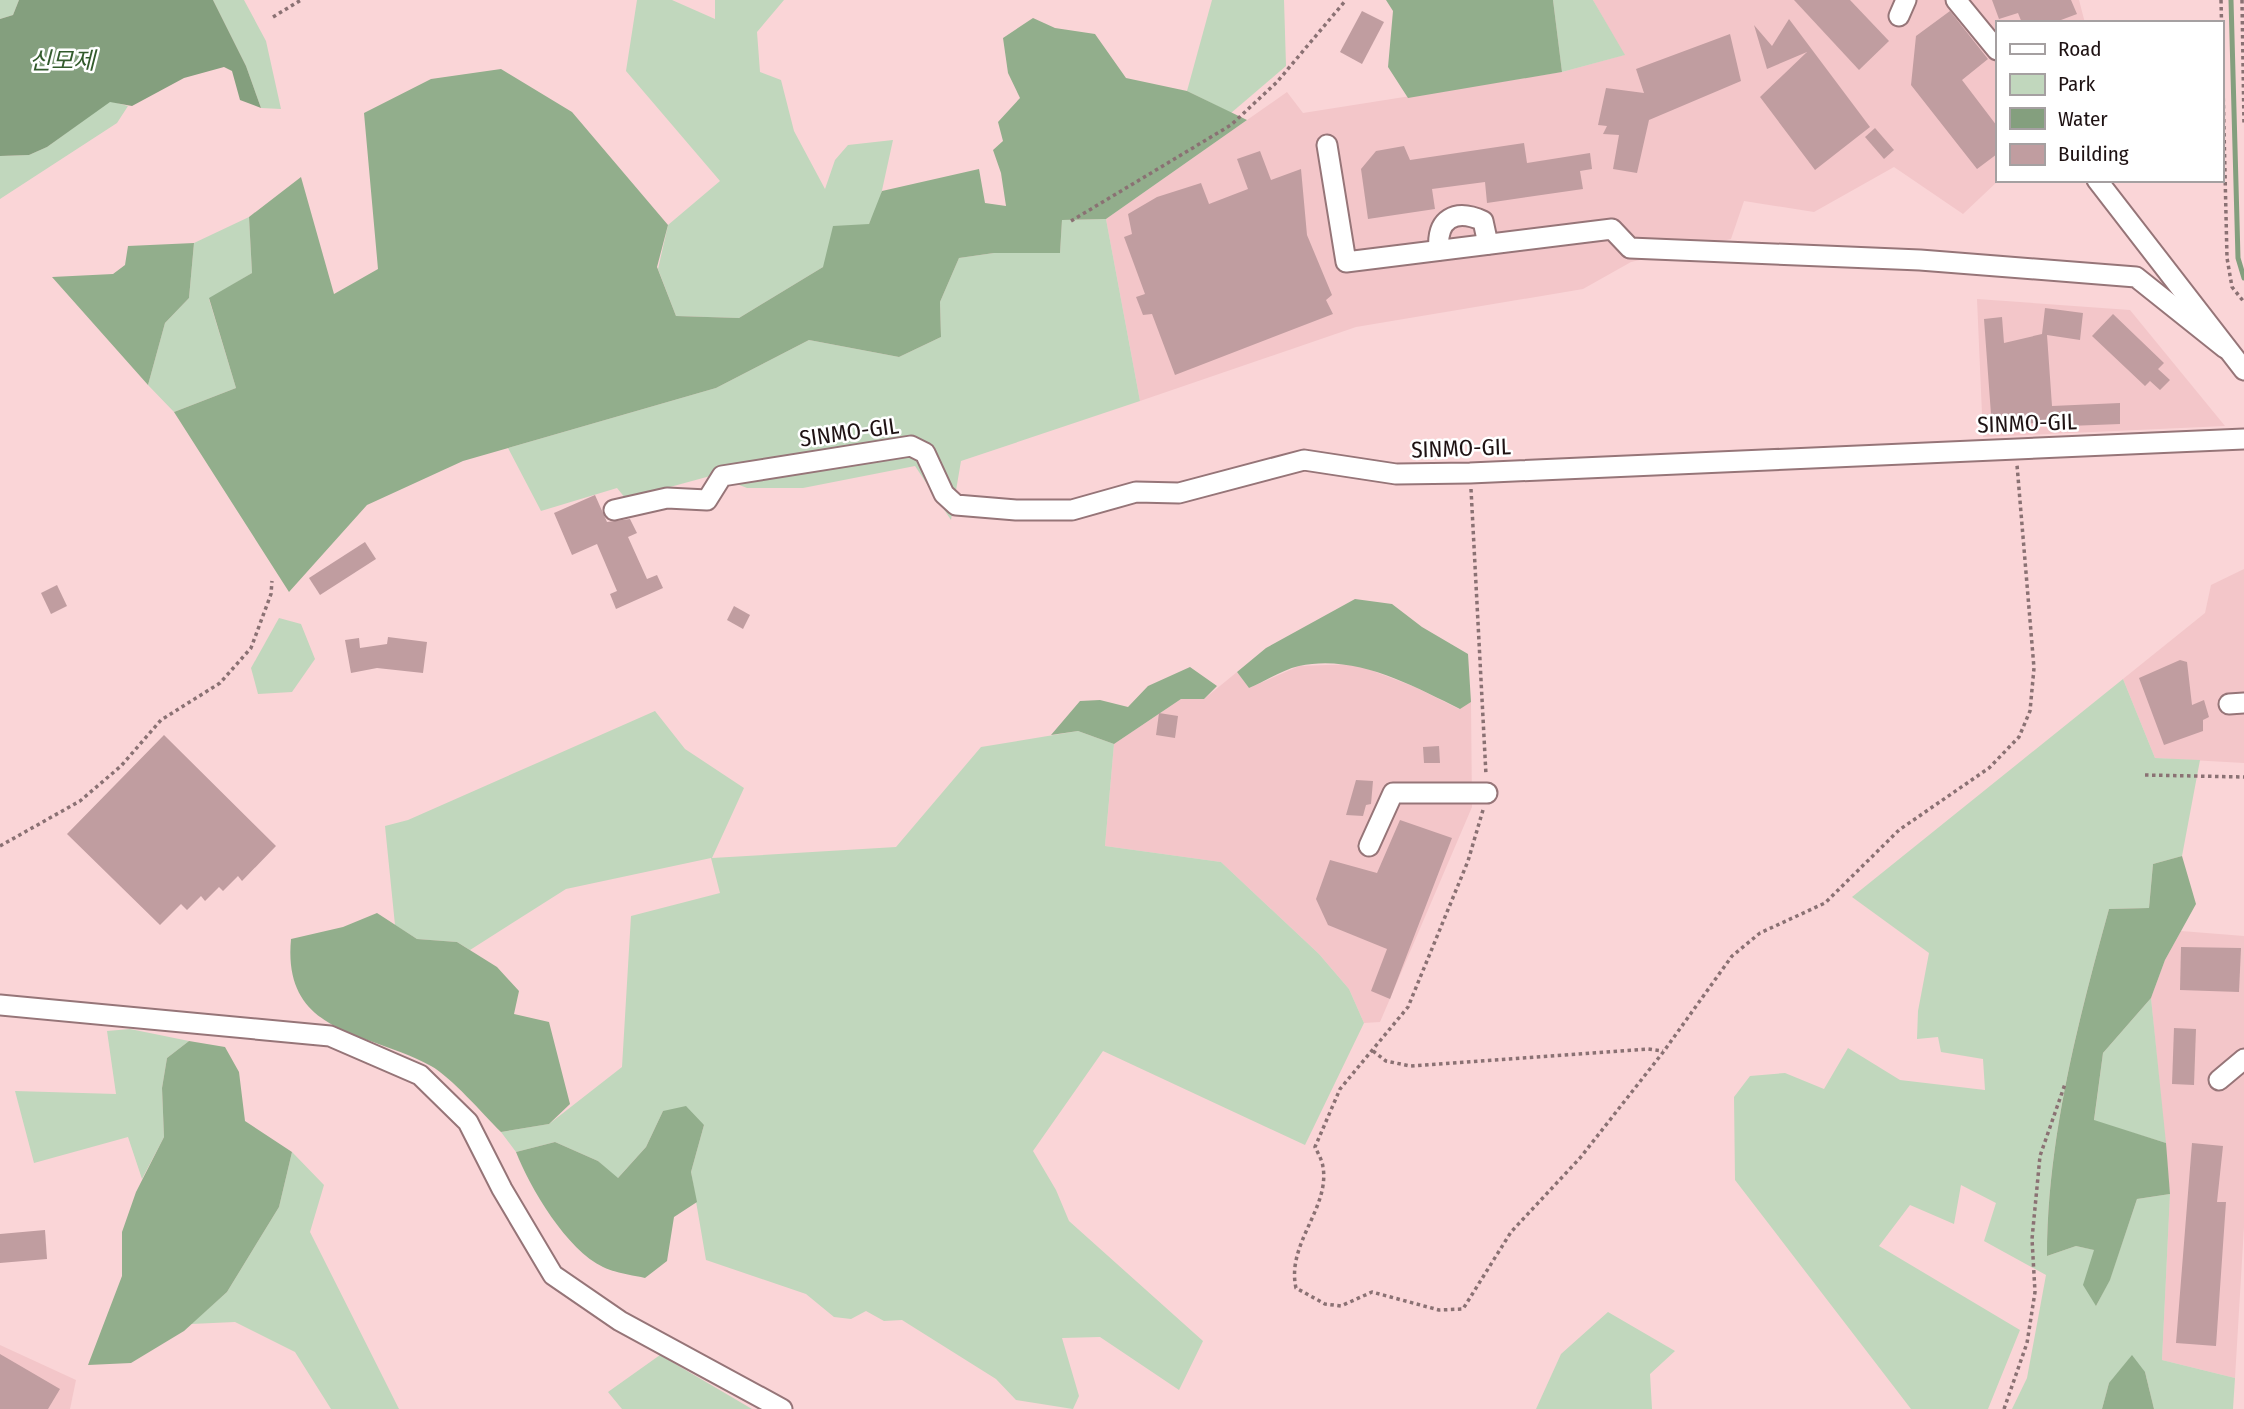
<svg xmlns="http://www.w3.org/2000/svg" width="2244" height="1409" viewBox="0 0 2244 1409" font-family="'Fira Sans Condensed','Noto Sans KR',sans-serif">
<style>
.built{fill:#f3c6c9}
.green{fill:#c1d7bd}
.forest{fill:#92ae8c}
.water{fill:#849f7e}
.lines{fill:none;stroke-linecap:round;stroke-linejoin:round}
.stream{stroke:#849f7e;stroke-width:5}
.building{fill:#c09da0}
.minor-casing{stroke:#967578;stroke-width:23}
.path{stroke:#8a7173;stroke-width:3.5;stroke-dasharray:3.5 3.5;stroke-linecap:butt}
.minor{stroke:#fff;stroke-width:19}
.labels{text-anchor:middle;stroke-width:5;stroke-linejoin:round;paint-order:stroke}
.street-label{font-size:23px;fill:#1e1213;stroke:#fff}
.water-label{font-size:24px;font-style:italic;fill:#335b2c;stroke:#fff}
</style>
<rect width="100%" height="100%" fill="#fad5d7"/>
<!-- built -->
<g class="built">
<path d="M1593,0H2079L2085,23H1997L1999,180L1963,214L1894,167L1814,212L1744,201L1731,239L1631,262L1583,289L1356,327L1140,401L1106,219L1287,92L1303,113L1562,72L1624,55Z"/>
<path d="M1977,299L2130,310L2225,426L1983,437Z"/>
<path d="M2244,569V763L2155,758L2123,679L2205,613L2211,585Z"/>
<path d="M1355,664L1415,687L1459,709L1471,702L1472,807L1380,1022L1364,1023L1349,989L1319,954L1221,862L1105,846L1114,744L1181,699H1204L1237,672L1249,688L1299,666Z"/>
<path d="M2181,931L2244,936V1227L2235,1378L2162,1360L2170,1194L2151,998L2165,960Z"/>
<path d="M0,1345L76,1380L70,1409H0Z"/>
</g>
<!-- green -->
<g class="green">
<path d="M0,0H19L13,15L0,19Z"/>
<path d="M213,0H244L266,41L281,109L261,108L246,66Z"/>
<path d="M637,0H672L715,19V0H784L757,32L760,72L781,80L794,131L825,189L835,160L848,145L893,140L879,204L869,224L823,267L739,318L676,316L658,269L668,225L720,181L626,71Z"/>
<path d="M1212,0H1284L1286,66L1231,113L1187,91Z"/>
<path d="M1553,0H1593L1625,55L1562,72Z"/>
<path d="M110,101L128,106L117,123L0,199V156L29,155L47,147Z"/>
<path d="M249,217L252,273L209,299L236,388L174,412L148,385L165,323L189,298L194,243Z"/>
<path d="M1106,219L1140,401L961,461L951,520L915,466L803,488H747L714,475L626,499L617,488L541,511L508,448L716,388L809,340L899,357L941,337L940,302L959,258L994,253H1060L1062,220Z"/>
<path d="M279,618L301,624L315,659L292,692L258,694L251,668Z"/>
<path d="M2123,679L2155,758L2200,760L2182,856L2153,864L2149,908L2109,909C2078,1021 2047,1139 2047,1256L2076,1246L2095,1250L2096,1306L2110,1279L2137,1199L2170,1194L2162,1360L2235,1378L2233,1409H2154L2145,1372L2109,1383L2102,1409H2012L2027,1378L2046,1275L1984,1241L1996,1203L1961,1185L1954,1224L1910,1205L1879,1246L2020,1330L1988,1409H1911L1735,1180L1734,1097L1750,1076L1785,1073L1824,1089L1848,1048L1900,1080L1985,1090L1983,1059L1941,1052L1938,1037L1917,1039L1918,1011L1929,953L1852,897Z"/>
<path d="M655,711L685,749L744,788L712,858L896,847L981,747L1078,731L1114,744L1105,846L1221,862L1319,954L1349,989L1364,1023L1305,1145L1103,1051L1033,1151L1056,1190L1069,1221L1203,1341L1179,1390L1100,1337L1062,1338L1079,1396L1073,1409L1016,1400L996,1379L902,1320L884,1321L866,1311L851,1319L834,1317L806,1294L706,1260L691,1172L704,1125L663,1111L646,1147L617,1179L598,1161L555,1142L516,1152L501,1132L549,1124L622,1067L631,916L720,893L711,858L566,889L470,950L457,942L417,939L395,925L385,826L408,820Z"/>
<path d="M2151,998L2166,1143L2094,1121L2103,1053Z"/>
<path d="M130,1029L189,1041L167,1058L162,1088L164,1137L142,1179L128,1137L34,1163L15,1091L116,1094L107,1031Z"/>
<path d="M292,1152L324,1185L310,1232L399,1409H331L295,1352L235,1322L191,1324L227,1292L279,1207Z"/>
<path d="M1608,1312L1675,1351L1650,1374L1652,1409H1536L1561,1354Z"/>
<path d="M660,1355L752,1409H622L608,1392Z"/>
</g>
<!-- forest -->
<g class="forest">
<path d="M1386,0H1553L1562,72L1408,98L1388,67L1393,11Z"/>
<path d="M1033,18L1055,28L1095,34L1126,78L1187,91L1247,120L1106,219L1062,220L1060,253H994L959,258L940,302L941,337L899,357L809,340L716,388L463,461L367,505L289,592L174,412L236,388L209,298L252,273L249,217L301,177L334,294L378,269L364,113L431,79L501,69L572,112L668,225L657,267L676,316L739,318L823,267L833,226L869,224L882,191L979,169L985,203L1006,206L1001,173L993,150L1003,141L998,122L1020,98L1008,73L1003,38Z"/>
<path d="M194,243L189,298L165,323L148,385L52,277L113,274L125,265L128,246Z"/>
<path d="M1355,599L1392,604L1422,627L1468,654L1471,702L1460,709C1411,685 1356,654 1299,666C1282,670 1265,681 1249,688L1237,672L1266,648Z"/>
<path d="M1190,667L1217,686L1204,699H1181L1114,744L1078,731L1051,735L1080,701L1100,700L1128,707L1148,686Z"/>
<path d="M2182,856L2196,904L2165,960L2151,998L2103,1053L2094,1120L2166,1143L2170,1194L2137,1199L2110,1280L2096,1306L2083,1285L2094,1250L2076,1246L2047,1256C2047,1140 2078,1021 2109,909L2149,908L2153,864Z"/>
<path d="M377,913L417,939L457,942L497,967L519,991L514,1014L549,1022L570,1104L549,1124L501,1132C483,1114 451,1077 431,1066C368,1031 282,1036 291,939L343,927Z"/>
<path d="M189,1041L225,1047L239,1072L245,1121L292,1152L279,1207L227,1292L184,1331L131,1363L88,1365L122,1276V1232L136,1192L164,1137L162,1088L167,1058Z"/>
<path d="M686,1106L704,1125L691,1172L697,1202L674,1217L667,1261L645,1278C632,1275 615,1273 603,1267C567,1250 530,1188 516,1152L555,1142L598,1161L618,1178L646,1147L663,1111Z"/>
<path d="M2132,1355L2145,1372L2154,1409H2102L2109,1383Z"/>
</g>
<!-- water -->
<path class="water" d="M19,0H213L246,66L261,108L240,100L232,71L224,67L184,78L132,106L110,102L47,147L29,155L0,156V19L13,15Z"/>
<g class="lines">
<!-- stream -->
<path class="stream" d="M2231,0L2238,258L2244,278"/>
</g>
<!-- building -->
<g class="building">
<path d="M1794,0H1850L1889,41L1859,70Z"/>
<path d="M1992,0H2071L2077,14L2053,23H2022L2018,13L1999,19Z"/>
<path d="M1362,11L1384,22L1362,64L1340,52Z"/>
<path d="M1950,11L1988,59L1962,80L1997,126V154L1977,169L1911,85L1916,36Z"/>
<path d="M1789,19L1870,127L1815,170L1760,97L1807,52L1767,69L1754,25L1772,46Z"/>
<path d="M1730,34L1741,81L1649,120L1637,173L1613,169L1619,135L1603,134L1607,126L1598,125L1606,88L1644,93L1636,69Z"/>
<path d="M1875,128L1894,150L1884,159L1865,137Z"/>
<path d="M1524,143L1527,163L1590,153L1592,169L1580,171L1583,189L1487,203L1485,182L1432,189L1435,209L1368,219L1361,169L1376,151L1404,146L1410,160Z"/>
<path d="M1260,151L1271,180L1301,169L1307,235L1332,295L1326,300L1333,314L1175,375L1152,314L1143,315L1136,297L1145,294L1124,237L1132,234L1128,214L1157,197L1201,183L1209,204L1248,189L1237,159Z"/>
<path d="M2045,308L2083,313L2080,340L2047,335L2052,406L2120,403V424L2069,426V419L1992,428L1984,319L2002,317L2004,343L2042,334Z"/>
<path d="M2113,314L2164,363L2158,369L2170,380L2160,390L2150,381L2145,386L2092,336Z"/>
<path d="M595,495L607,522L630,519L637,533L628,537L647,579L657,575L663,588L616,609L610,594L617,591L597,544L572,555L554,513Z"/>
<path d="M365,542L376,559L320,595L309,578Z"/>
<path d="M57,585L67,606L51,614L41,593Z"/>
<path d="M734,606L750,615L743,629L727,620Z"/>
<path d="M388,637L427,642L423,673L377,668L351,673L345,640L359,638L360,648L387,644Z"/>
<path d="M2180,660L2187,662L2192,705L2204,700L2209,717L2203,720V731L2164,745L2139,678Z"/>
<path d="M1159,713L1178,716L1175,738L1156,735Z"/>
<path d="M164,735L276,846L242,881L238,876L223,891L219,887L205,901L201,896L187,910L181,904L160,925L67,834Z"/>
<path d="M1439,746L1440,763H1424L1423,747Z"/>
<path d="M1356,780L1373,781L1371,804L1366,805L1363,816L1346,815Z"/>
<path d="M1400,820L1452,838L1390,999L1371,991L1387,949L1328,925L1316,899L1330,860L1377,873Z"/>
<path d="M2181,947L2241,948L2239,992L2180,990Z"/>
<path d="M2174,1028L2196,1029L2194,1085L2172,1084Z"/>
<path d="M2192,1143L2223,1146L2217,1202H2226L2216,1346L2176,1343Z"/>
<path d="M45,1230L47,1259L0,1263V1234Z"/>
<path d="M0,1354L60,1389L48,1409H0Z"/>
</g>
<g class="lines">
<!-- minor casing -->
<g class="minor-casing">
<g id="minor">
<path d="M1956,0L1997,50"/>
<path d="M1899,16L1906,0"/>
<path d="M1327,145L1346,262L1612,229L1630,248L1920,260L2136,277L2225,348"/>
<path d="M2097,180L2244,370"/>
<path d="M1439,250C1436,219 1455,208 1483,221L1488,244"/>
<path d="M614,510L667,498L707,500L722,476L911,446L925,453L944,494L956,505L1016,510H1072L1136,492L1179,493L1304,460L1396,474L1470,473L2244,439"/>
<path d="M2229,704L2244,703"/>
<path d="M1369,846L1393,793H1487"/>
<path d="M0,1005L330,1036L420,1075L468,1122L502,1189L553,1275L620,1321L782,1409"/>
<path d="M2219,1080L2244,1059"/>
</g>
</g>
<!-- path -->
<g class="path">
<path d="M2221,0L2227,258L2232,287L2244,302"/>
<path d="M2242,0L2244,124"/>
<path d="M273,17L301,0"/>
<path d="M1071,221L1231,125L1277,82L1346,0"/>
<path d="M1471,489L1486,775"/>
<path d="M2145,775L2244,777"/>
<path d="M1483,810L1468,861L1408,1007L1340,1089L1315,1147C1318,1153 1322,1160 1323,1167C1330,1208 1286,1244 1296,1288L1325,1304L1341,1306L1372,1292L1439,1310L1463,1309L1511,1232L1580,1158L1664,1051L1732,956L1760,933L1825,903L1899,830L1989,768L2019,737L2030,711L2034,668L2017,465"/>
<path d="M0,846L80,801L121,766L161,720L220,683L251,648L271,594L272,581"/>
<path d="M1373,1051L1386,1061L1410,1066L1648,1049L1663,1051"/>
<path d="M2004,1409L2027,1343L2035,1292L2032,1239L2040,1156L2065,1084"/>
</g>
<!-- minor -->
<use href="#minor" class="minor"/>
</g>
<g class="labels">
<!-- street labels -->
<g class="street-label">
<text transform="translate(2027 423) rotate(-2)" y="8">SINMO-GIL</text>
<text transform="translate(849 432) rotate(-8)" y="8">SINMO-GIL</text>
<text transform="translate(1461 448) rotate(-2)" y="8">SINMO-GIL</text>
</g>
<!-- water labels -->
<g class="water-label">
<text x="62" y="69">신모제</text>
</g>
</g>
<!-- legend -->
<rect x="1996" y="21" width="228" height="161" fill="#ffffff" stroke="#a5a0a1" stroke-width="2"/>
<rect x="2010" y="44" width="35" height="10" fill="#ffffff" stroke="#a5a0a1" stroke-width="2"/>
<text x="2058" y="56" font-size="21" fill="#1e1213">Road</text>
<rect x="2010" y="74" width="35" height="21" fill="#c1d7bd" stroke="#a5a0a1" stroke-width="2"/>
<text x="2058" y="91" font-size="21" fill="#1e1213">Park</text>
<rect x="2010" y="108" width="35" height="21" fill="#849f7e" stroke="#a5a0a1" stroke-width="2"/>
<text x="2058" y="126" font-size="21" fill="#1e1213">Water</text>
<rect x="2010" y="144" width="35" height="21" fill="#c09da0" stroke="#a5a0a1" stroke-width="2"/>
<text x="2058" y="161" font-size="21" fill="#1e1213">Building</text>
</svg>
